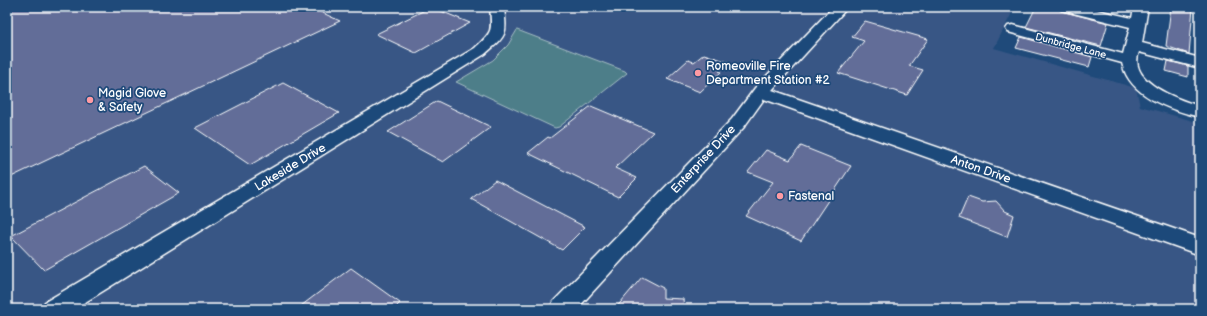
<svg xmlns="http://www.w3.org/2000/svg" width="1207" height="316" viewBox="0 0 1207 316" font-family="'Balsamiq Sans',sans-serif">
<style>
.built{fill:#375785}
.green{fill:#4e7e89;stroke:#a6bec4}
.building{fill:#626d98;stroke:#fff}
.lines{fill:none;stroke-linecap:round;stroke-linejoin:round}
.minor-casing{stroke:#fff;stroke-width:3}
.minor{fill:#1f4a7a;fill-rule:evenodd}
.poi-dot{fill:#ff9aa2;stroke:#1f4a7a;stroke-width:1.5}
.labels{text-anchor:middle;stroke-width:3.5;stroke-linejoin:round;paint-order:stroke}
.far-street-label{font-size:10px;fill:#fff;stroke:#1f4a7a}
.poi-label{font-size:12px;fill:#fff;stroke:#1f4a7a;text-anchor:start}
.street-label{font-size:12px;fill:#fff;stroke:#1f4a7a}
</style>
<rect width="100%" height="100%" fill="#1f4a7a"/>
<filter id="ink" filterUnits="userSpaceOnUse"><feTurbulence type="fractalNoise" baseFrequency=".025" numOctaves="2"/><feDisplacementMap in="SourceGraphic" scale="8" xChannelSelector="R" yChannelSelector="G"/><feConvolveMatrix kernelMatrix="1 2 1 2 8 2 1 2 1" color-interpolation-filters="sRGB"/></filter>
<g filter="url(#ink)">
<!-- built -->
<path class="built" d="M7,7H1015L994,48L1136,88L1140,106L1200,123V309H7Z"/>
<!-- green -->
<path class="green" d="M517,30L625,71L627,73L559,127L555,128L456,82L493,60L508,45Z"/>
<!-- building -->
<g class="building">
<path d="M7,7H310L340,21L7,179Z"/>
<path d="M431,7L470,23L416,53L376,34Z"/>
<path d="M1036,7H1058L1061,11L1108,23L1101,46L1026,27Z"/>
<path d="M1171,7H1193L1189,54L1166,46Z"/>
<path d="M865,21L928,39L909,66L923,70L907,95L838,73L864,41L852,37Z"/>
<path d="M1021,37L1092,57L1089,67L1016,48Z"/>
<path d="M704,54L728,62L719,71L721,72L700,92L667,79L688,60L694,62Z"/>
<path d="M1168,61L1188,66V77L1166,71Z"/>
<path d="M283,83L339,113L250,165L195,128Z"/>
<path d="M437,101L491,127L443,162L388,132Z"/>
<path d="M591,106L653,132L615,168L637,178L618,197L528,153L548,137L550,138Z"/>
<path d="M801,146L851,166L801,241L746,216L773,182L748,172L766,150L790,160Z"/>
<path d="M144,166L179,193L44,270L11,236Z"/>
<path d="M495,180L585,227L562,250L471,199Z"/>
<path d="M968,197L982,202L996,201L1005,211L1014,215L1007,237L959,218Z"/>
<path d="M351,268L400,303L394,309H297Z"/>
<path d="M642,277L663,288V298L683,299L684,309H615Z"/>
</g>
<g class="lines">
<!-- minor casing -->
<g class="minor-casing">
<g id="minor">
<path d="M490,7H504C507,36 507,35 485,54L74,309H42L45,302L475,48C493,31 492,32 490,7Z"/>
<path d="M833,7H848L772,90L1200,238V255L764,99L744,127L577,309H550L553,302L732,119L755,88Z"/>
<path d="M1059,7H1084L1132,18L1134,7H1148L1142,43L1200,58V68L1139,52C1127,82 1179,100 1200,106V117C1170,110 1129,96 1122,63L1008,32L1006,29L1008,26L1013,25L1123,54L1130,27L1061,10Z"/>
</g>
</g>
<!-- minor -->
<use href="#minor" class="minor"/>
</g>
</g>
<!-- markers -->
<g class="poi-dot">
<circle cx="698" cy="73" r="4"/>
<circle cx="90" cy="100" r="4"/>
<circle cx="780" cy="196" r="4"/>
</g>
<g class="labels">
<!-- far-street labels -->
<g class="far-street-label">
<text transform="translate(1071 45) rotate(15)" y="4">Dunbridge Lane</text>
</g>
<!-- poi labels -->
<g class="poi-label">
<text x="706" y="70">Romeoville Fire<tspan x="706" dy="14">Department Station #2</tspan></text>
<text x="98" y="97">Magid Glove<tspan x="98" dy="14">&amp; Safety</tspan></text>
<text x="788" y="200">Fastenal</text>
</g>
<!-- street labels -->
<g class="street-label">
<text transform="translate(703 159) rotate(-47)" y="4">Enterprise Drive</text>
<text transform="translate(290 167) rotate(-31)" y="4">Lakeside Drive</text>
<text transform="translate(981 169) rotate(19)" y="4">Anton Drive</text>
</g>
</g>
<!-- margin -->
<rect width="1207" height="316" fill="none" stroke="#1f4a7a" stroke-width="24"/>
<rect x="12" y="12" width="1183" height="292" fill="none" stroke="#fff" stroke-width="1.5" filter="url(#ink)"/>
</svg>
